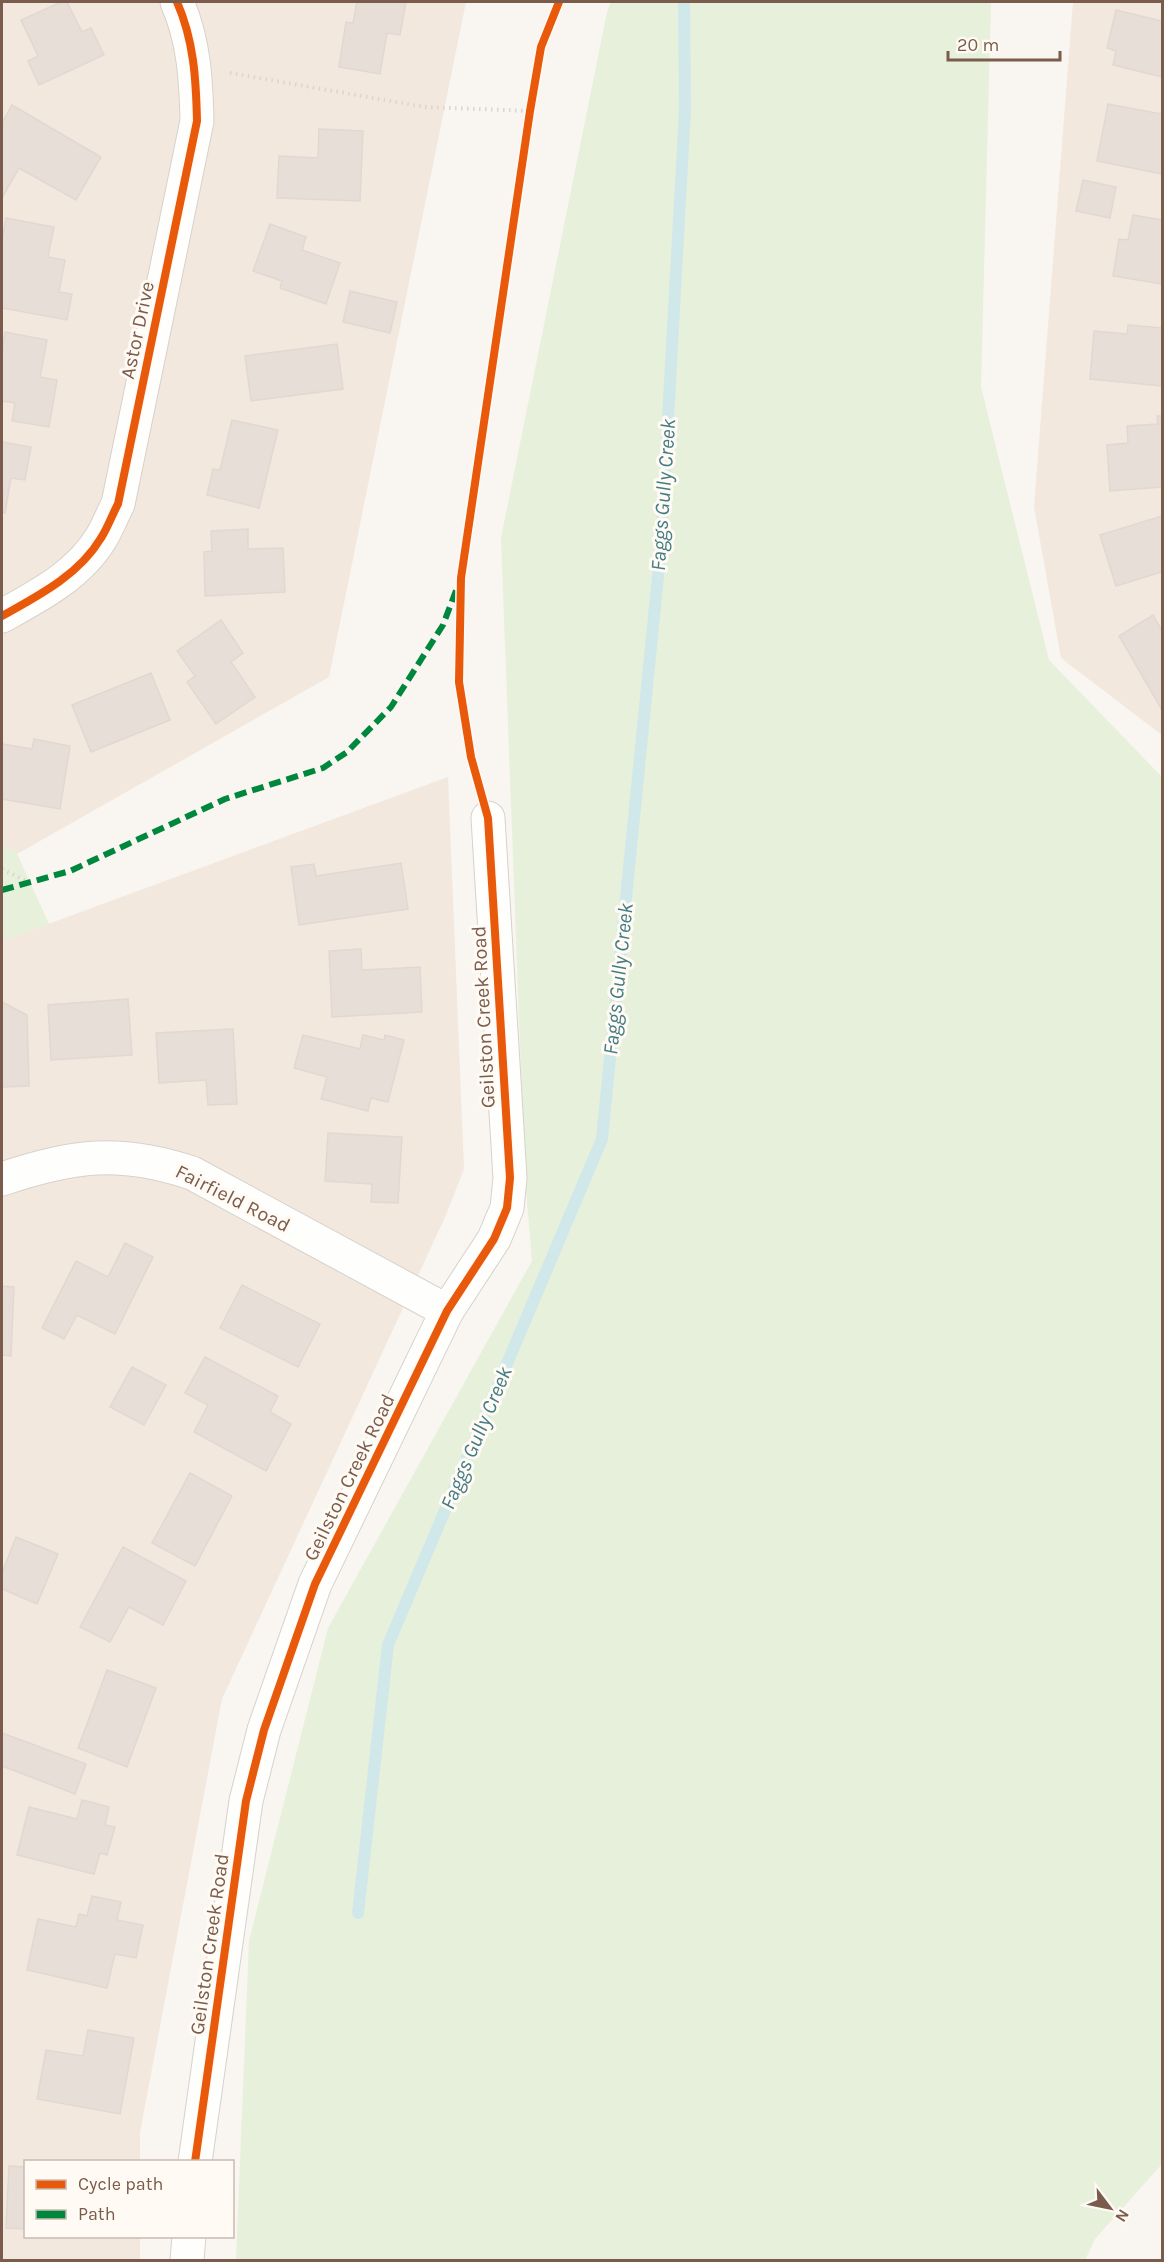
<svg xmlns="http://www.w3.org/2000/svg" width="1164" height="2262" viewBox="0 0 1164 2262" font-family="Karla,sans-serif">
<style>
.residential{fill:#f2e8de}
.green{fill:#e7f0db}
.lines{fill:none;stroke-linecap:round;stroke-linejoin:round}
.stream{stroke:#d0e8ea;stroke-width:12}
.building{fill:#e6ded7;stroke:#e2d8d2;stroke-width:1.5}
.minor-casing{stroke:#d7d1cb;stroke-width:35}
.path{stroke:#dcd5d0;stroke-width:4;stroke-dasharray:1.5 4.5;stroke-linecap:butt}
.minor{stroke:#fefefd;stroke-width:33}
.quiet{stroke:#00873e;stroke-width:6;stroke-dasharray:12 6;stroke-linecap:butt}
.cycleway-casing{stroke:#fffaf3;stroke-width:11}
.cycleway{stroke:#e8590c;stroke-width:8}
.labels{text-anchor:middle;stroke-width:6;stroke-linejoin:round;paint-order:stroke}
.street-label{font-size:20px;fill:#7a5c4d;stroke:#fffaf3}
.water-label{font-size:21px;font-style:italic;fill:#437c86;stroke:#fffaf3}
</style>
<rect width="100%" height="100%" fill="#f9f5f0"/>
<!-- residential -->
<g class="residential">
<path d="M2,2H466L329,677L17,854L2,843Z"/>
<path d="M1073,2H1162V735L1061,658L1034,507Z"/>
<path d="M448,777L464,1169L446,1215L222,1699L140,2132V2161L26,2162V2236L140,2237V2260H2V941Z"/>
</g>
<!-- green -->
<g class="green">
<path d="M611,2H991L981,387L1049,660L1162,777V2164L1095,2239L1085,2260H236L249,1941L328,1628L532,1261L525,1178L501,538L607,12Z"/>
<path d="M2,843L17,854L49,924L2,941Z"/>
</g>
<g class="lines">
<!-- stream -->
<path class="stream" d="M358,1913L388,1645L602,1139L661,546L685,110L684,2"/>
</g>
<!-- building -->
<g class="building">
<path d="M61,2H67L82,32L91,28L104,55L39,85L28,61L38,56L21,20Z"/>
<path d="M357,2H406L400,35L387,33L380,74L339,67L346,22L353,23Z"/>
<path d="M1116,10L1162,21V77L1113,65L1116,51L1107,48Z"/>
<path d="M1108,104L1162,114V174L1097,161Z"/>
<path d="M12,105L101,157L76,200L19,168L2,198V123Z"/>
<path d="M319,129L363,131L360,201L277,198L279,156L318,158Z"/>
<path d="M1083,180L1116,187L1110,218L1076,211Z"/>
<path d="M1133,215L1162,220V284L1113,276L1119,239L1128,240Z"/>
<path d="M6,218L54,227L48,257L65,260L59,292L72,294L67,320L2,308V240Z"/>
<path d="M270,224L306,237L302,250L340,263L326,304L280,288L282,281L253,271Z"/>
<path d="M350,291L397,302L390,333L343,322Z"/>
<path d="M1128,325L1162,328V386L1090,379L1094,331L1127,334Z"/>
<path d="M5,332L47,340L40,377L57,380L49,427L12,421L15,403L2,401V353Z"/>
<path d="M337,344L343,389L251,401L245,356Z"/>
<path d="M1157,416H1162V487L1110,491L1107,445L1128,443L1127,426L1158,424Z"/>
<path d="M232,420L278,430L259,508L207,495L213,469L220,470Z"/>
<path d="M2,442L31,447L25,480L11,478L5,513L2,512Z"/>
<path d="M1162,516V572L1116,586L1100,535Z"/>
<path d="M248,529V549L283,548L285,592L205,596L204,552L212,551L211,531Z"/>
<path d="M1153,615L1162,631V710L1119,636Z"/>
<path d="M221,620L243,653L231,662L255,697L216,724L187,682L195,676L177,651Z"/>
<path d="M151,673L170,720L91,752L72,705Z"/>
<path d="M34,739L70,746L60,809L2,799V744L32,749Z"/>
<path d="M401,863L408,909L299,925L291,867L314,864L316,876Z"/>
<path d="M361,949L362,970L420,967L422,1012L332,1017L329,951Z"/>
<path d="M128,999L132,1055L51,1060L48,1005Z"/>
<path d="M2,1002L27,1015L29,1086L2,1087Z"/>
<path d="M233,1029L237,1104L208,1105L206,1080L159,1083L156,1033Z"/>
<path d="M303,1035L360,1049L363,1035L384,1040L385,1035L404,1040L388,1102L371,1098L368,1111L321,1099L327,1077L294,1068Z"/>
<path d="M328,1133L402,1137L398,1203L371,1202L372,1184L325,1181Z"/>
<path d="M125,1243L153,1257L115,1334L77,1315L64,1339L42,1328L76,1261L108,1277Z"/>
<path d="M242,1285L320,1324L298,1367L220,1328Z"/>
<path d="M2,1286L14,1287L11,1356L2,1355Z"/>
<path d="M205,1357L278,1396L270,1412L291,1424L266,1471L194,1432L208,1405L185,1393Z"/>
<path d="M132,1367L166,1385L144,1425L110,1407Z"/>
<path d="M190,1473L232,1496L195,1566L152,1543Z"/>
<path d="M16,1537L58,1554L37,1604L2,1589V1573Z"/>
<path d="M123,1547L186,1581L163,1625L129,1607L110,1642L80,1627Z"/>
<path d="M107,1670L156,1688L127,1767L78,1748Z"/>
<path d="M2,1733L86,1764L75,1794L2,1766Z"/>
<path d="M82,1800L109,1807L105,1825L115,1827L107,1855L100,1853L94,1874L17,1855L29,1807L77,1819Z"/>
<path d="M92,1896L121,1902L117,1920L143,1925L136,1958L115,1954L107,1988L27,1970L38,1919L76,1927L79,1914L87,1916Z"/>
<path d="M88,2030L134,2038L120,2114L37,2099L46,2050L83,2056Z"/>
<path d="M9,2166L26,2167V2229L6,2228Z"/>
</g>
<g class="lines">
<!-- minor casing -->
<g class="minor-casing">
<g id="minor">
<path d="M2,616C38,596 79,575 101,538C108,527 112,515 118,504L197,121C196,79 194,41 177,2"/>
<path d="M2,1179C73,1155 119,1149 192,1173L447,1311"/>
<path d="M195,2162L246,1801L264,1730L315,1584L447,1311L494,1239L507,1208L510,1178L488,818"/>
<path d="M187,2260L189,2236"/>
</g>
</g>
<!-- path -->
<g class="path">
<path d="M230,73L425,107L530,111"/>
<path d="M2,869L26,881"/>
</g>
<!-- minor -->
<use href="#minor" class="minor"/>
<!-- quiet -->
<path class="quiet" d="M2,890L70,871L225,799L323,768L347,752L391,707L443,625L457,588"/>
<!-- cycleway casing -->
<g class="cycleway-casing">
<g id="cycleway">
<path d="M2,616C38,596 79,575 101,538C108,527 112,515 118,504L197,121C196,79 194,41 177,2"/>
<path d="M195,2162L246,1801L264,1730L315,1584L447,1311L494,1239L507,1208L510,1178L488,818L471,757L459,682L461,578L530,111L541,47L559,2"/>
</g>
</g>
<!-- cycleway -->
<use href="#cycleway" class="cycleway"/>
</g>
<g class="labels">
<!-- street labels -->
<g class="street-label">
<text transform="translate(137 330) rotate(-78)" y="7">Astor Drive</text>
<text transform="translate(483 1017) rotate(-93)" y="7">Geilston Creek Road</text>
<text transform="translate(233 1198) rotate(27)" y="7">Fairfield Road</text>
<text transform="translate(349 1477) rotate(-64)" y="7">Geilston Creek Road</text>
<text transform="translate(209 1944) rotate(-82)" y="7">Geilston Creek Road</text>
</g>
<!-- water labels -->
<g class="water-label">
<text transform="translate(663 495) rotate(-86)" y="7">Faggs Gully Creek</text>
<text transform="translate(618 979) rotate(-84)" y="7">Faggs Gully Creek</text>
<text transform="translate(476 1438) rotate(-67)" y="7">Faggs Gully Creek</text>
</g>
</g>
<!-- border -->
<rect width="1164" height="2262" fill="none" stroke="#7a5c4d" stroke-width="6"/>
<!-- legend -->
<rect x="24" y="2160" width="210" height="78" fill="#fffaf3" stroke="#cabbb1" stroke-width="1.5"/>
<rect x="36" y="2180" width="30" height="9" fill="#e8590c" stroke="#cabbb1" stroke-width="1.5"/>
<text x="78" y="2190" font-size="18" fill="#7a5c4d">Cycle path</text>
<rect x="36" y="2210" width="30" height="9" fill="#00873e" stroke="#cabbb1" stroke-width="1.5"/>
<text x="78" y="2220" font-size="18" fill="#7a5c4d">Path</text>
<!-- north arrow -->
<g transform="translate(1110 2208) rotate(122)" stroke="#fffaf3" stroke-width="4.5" paint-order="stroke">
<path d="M0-4.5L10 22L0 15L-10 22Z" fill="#7a5c4d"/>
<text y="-9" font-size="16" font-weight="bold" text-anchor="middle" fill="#7a5c4d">N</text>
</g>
<!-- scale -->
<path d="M948 51v9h112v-9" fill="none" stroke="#7a5c4d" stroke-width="3"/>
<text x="957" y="51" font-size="18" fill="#7a5c4d" stroke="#fffaf3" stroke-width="4.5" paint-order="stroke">20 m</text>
</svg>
